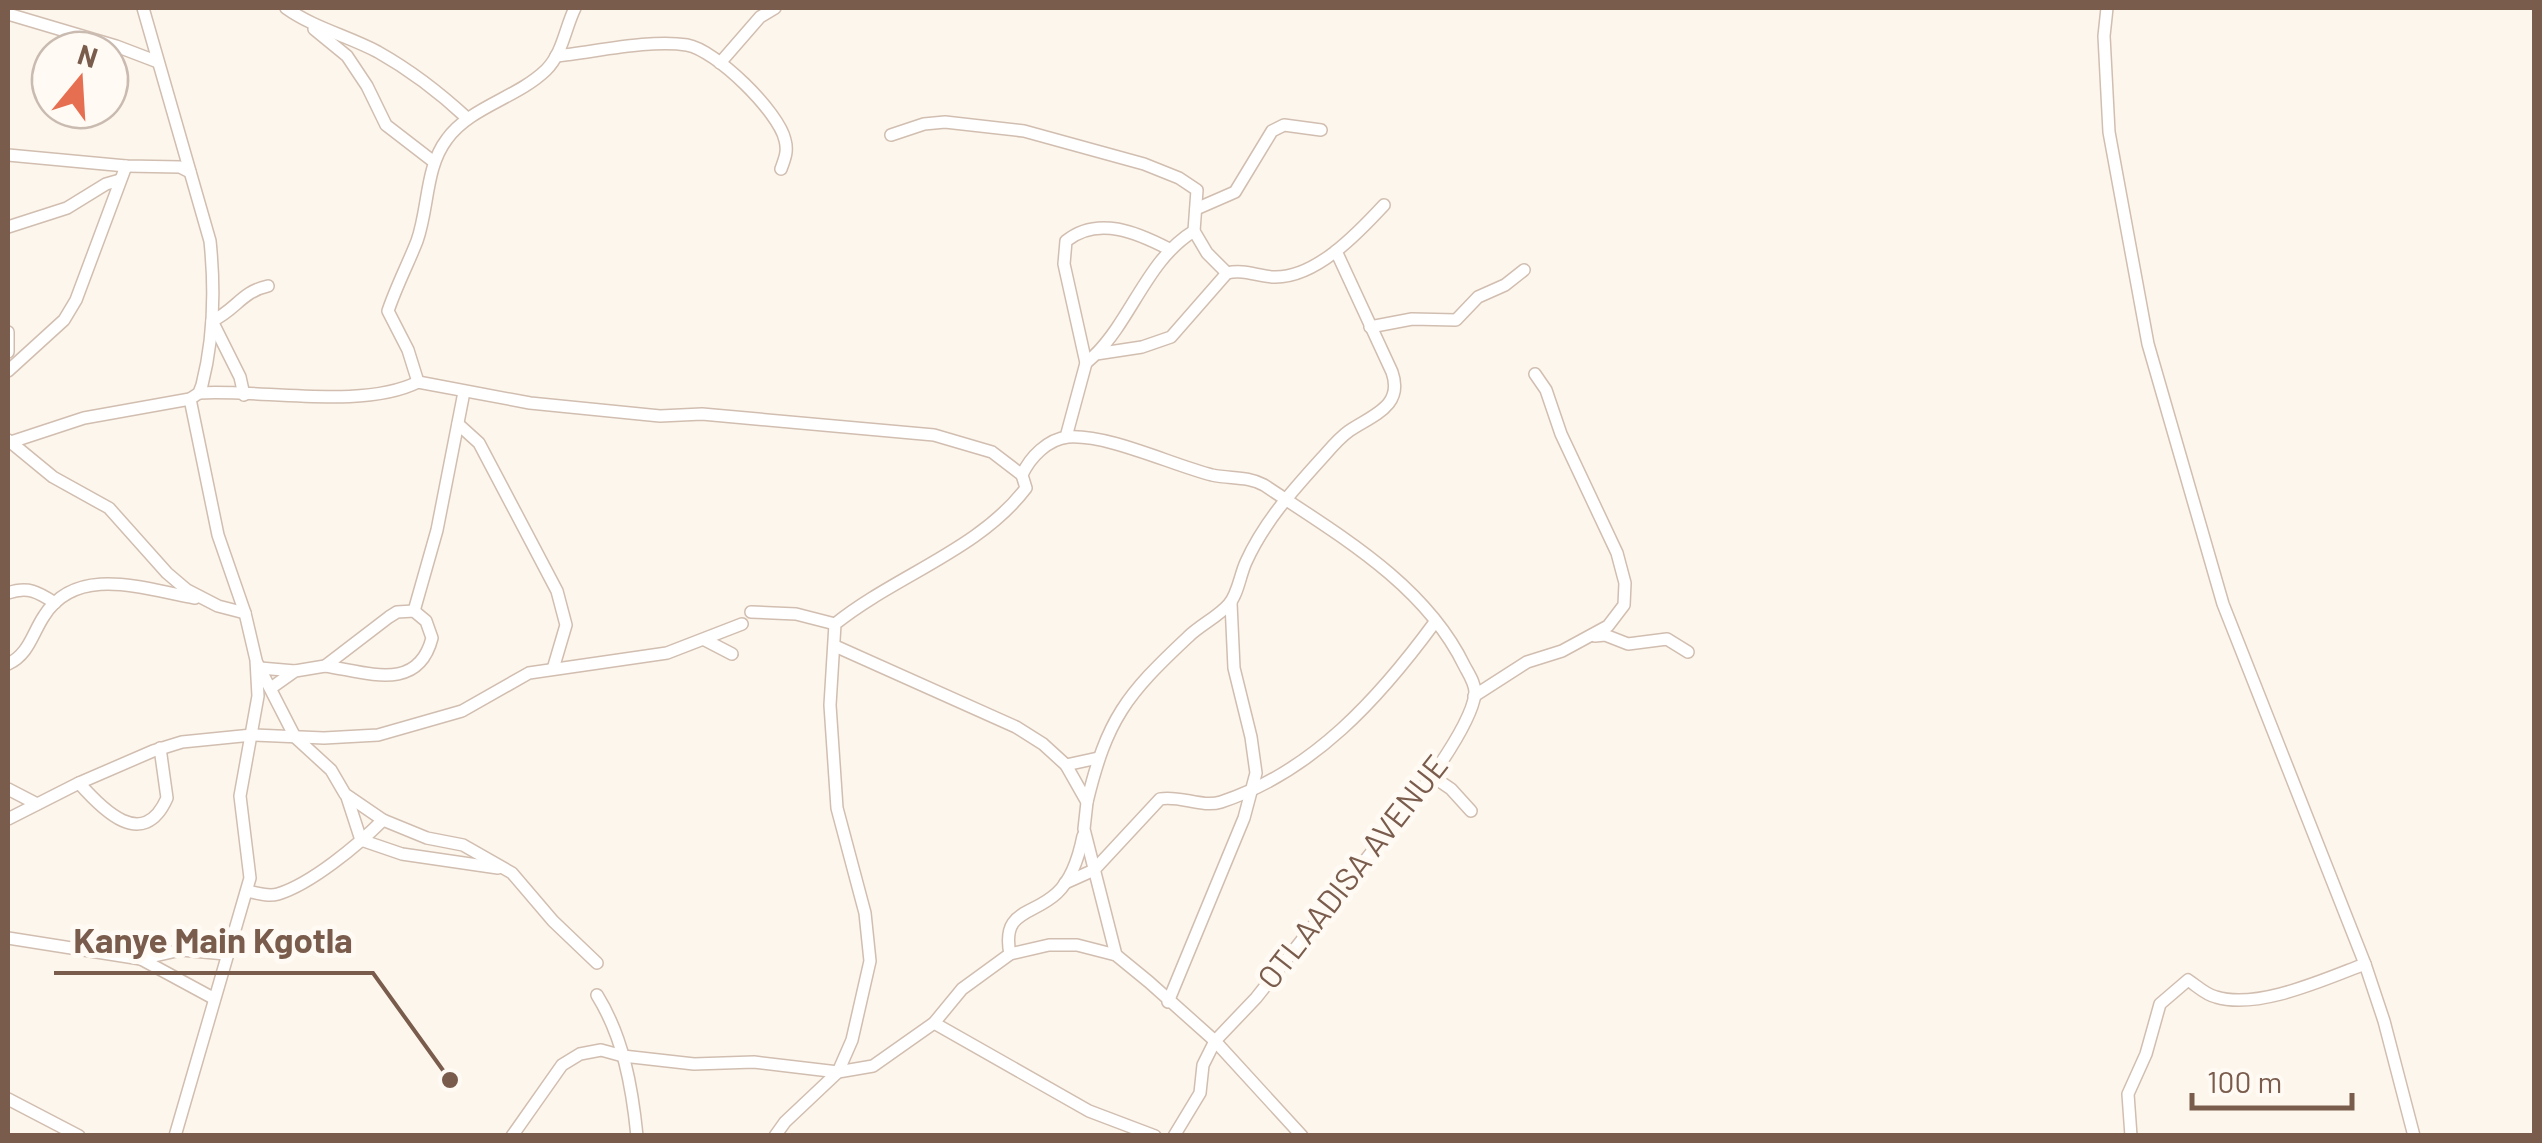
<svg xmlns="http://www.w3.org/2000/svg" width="2542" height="1143" viewBox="0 0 2542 1143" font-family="Barlow,sans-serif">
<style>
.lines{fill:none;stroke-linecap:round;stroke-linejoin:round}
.minor-casing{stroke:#d1beb0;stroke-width:14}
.minor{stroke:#fff;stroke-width:11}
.labels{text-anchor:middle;stroke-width:10;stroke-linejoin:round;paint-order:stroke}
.street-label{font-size:32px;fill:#7a5c4d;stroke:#fffaf3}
.leader{fill:none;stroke:#7a5c4d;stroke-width:4}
.callout-dot{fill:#7a5c4d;stroke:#fffaf3;stroke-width:4}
.callout-label{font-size:35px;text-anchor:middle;font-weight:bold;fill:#7a5c4d;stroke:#fffaf3;stroke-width:10;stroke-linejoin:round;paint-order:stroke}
</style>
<rect width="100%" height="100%" fill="#fdf6ec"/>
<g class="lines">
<!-- minor casing -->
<g class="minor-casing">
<g id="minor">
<path d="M286,8C314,28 348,36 378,52C410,70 440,93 467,118"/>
<path d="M2107,8L2104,36L2109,132L2148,344L2223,604L2365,964L2384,1021L2414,1136"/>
<path d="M8,14L116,46L158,62"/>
<path d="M314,29L347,56L367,86L386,125L434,162"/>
<path d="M556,56C595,52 650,39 687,45C716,50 779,112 785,140C788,151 785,158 781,169"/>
<path d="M720,63L760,17L775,8"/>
<path d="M891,135L924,124L945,122L1024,131L1144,164L1179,178L1197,190L1194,231L1207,253L1227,273C1244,269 1257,276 1273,277C1315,279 1358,233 1384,205"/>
<path d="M8,155L126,166L180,167L190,172"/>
<path d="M1196,209L1235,192L1272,131L1284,125L1321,130"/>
<path d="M8,227L67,208L106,184L120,180"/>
<path d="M1370,327L1412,319L1456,320L1478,297L1505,285L1524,270"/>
<path d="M8,332V352"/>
<path d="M1096,354C1133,316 1148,259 1194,231"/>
<path d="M1086,363L1064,264L1066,241C1098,215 1138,233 1169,249"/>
<path d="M8,371L64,320L76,300L126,166"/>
<path d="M418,382L408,350L388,311C396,287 408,264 417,241C429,207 425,168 447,139C470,107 517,98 546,70C563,53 565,28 575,8"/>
<path d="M199,393C261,389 362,410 418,382L530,403L660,416L702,414L934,435L992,452L1022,475"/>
<path d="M244,395L240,377L212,321C237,309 241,292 268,286"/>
<path d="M458,424L479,443L557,591L566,625L553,669"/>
<path d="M1066,437L1086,363L1096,354L1142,347L1171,337L1227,273"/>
<path d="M8,440L53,477L109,508L167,573L187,590L218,606L245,613"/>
<path d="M8,443L84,418L190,399L199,393L202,385C214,338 215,289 210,241L143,8"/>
<path d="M8,593C28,586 38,592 55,603"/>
<path d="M414,611L426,621L432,638C418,693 367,672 325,666L389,617L397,612Z"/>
<path d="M414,611L437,530L464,392"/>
<path d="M751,612L796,614L835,624"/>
<path d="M1595,636L1605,635L1628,644L1667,639L1688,652"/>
<path d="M705,640L732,654"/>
<path d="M835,646L1016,727L1043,744L1066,765L1087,802L1084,829L1116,955"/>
<path d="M257,663L295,737L331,770L345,794L383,820L427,838L463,845L512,873L553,921L597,963"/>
<path d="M8,664C29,654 32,634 44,616C77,563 147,590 195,598"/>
<path d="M260,668L295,671"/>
<path d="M271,688L295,671L325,666"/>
<path d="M1474,696L1527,662L1562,651L1608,626L1624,605L1625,583L1617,553L1561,434L1546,390L1535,374"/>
<path d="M1066,765L1098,758"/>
<path d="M1432,776L1451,789L1471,811"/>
<path d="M79,783C102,809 143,852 167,798L160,748"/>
<path d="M8,789L37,804"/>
<path d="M347,797L361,840L402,854L498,868"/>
<path d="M1087,802C1107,719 1126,695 1188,637C1200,625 1218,617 1229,604C1238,594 1240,575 1246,562C1264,522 1293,490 1322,458C1330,449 1339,438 1349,431C1373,415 1404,406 1392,372L1336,251"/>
<path d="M8,819L79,783L153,751L182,742L252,735L324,738L378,735L462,711L529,673L667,653L742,624"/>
<path d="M1065,883L1094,870L1160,799C1180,795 1202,808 1221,802C1313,772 1380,697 1435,622"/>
<path d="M247,891C257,893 268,897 278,894C311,884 358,845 383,820"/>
<path d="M8,938L141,959L213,998"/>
<path d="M1010,954C1001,909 1033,916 1057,893C1072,879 1079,856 1083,836"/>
<path d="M141,959L181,950L226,954"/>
<path d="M597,995C623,1037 632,1086 637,1136"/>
<path d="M1168,1002L1244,818L1256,773L1251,737L1234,668L1231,603"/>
<path d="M934,1023L1089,1111L1155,1136"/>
<path d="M8,1099L79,1136"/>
<path d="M175,1136L250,878L240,796L258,696L256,660L245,613L218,535L190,399"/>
<path d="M512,1136L562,1065L580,1054L601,1050L623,1056L694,1064L754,1062L838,1072L873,1066L934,1023L962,989L1010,954L1049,945H1077L1116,955L1149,982L1215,1041L1302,1136"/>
<path d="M775,1136L785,1122L838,1072L852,1040L870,961L865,913L837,808L830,705L835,624C896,575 979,550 1026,488L1022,475C1030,457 1048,439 1068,437C1108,434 1172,465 1212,475C1231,479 1247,476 1264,485C1337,534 1424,583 1464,665C1468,673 1476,684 1475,694C1472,718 1446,756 1432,776L1256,998L1215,1041L1203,1065L1200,1093L1174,1136"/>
<path d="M2131,1136L2128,1094L2146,1054L2160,1004L2188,980C2197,986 2206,995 2216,997C2258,1010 2325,979 2365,964"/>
</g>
</g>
<!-- minor -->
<use href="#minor" class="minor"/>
</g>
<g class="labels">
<!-- street labels -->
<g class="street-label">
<text transform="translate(1353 872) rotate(-52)" y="11">OTLAADISA AVENUE</text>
</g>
</g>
<!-- callouts -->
<path class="leader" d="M450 1080L373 973H54"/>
<circle class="callout-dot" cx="450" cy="1080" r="10"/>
<g class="callout-label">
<text x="213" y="953">Kanye Main Kgotla</text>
</g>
<!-- border -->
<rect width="2542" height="1143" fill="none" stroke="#7a5c4d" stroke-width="20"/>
<!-- north arrow -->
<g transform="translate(80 80) rotate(18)"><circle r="48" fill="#fffaf3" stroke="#cabbb1" stroke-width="2.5"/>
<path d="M0-8L18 38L0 25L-18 38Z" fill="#e76f51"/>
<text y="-15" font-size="28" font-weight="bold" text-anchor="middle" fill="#7a5c4d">N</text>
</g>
<!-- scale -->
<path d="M2192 1093v15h160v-15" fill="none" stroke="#7a5c4d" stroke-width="5"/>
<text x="2207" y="1093" font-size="30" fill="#7a5c4d" stroke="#fffaf3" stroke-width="8" paint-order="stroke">100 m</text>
</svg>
